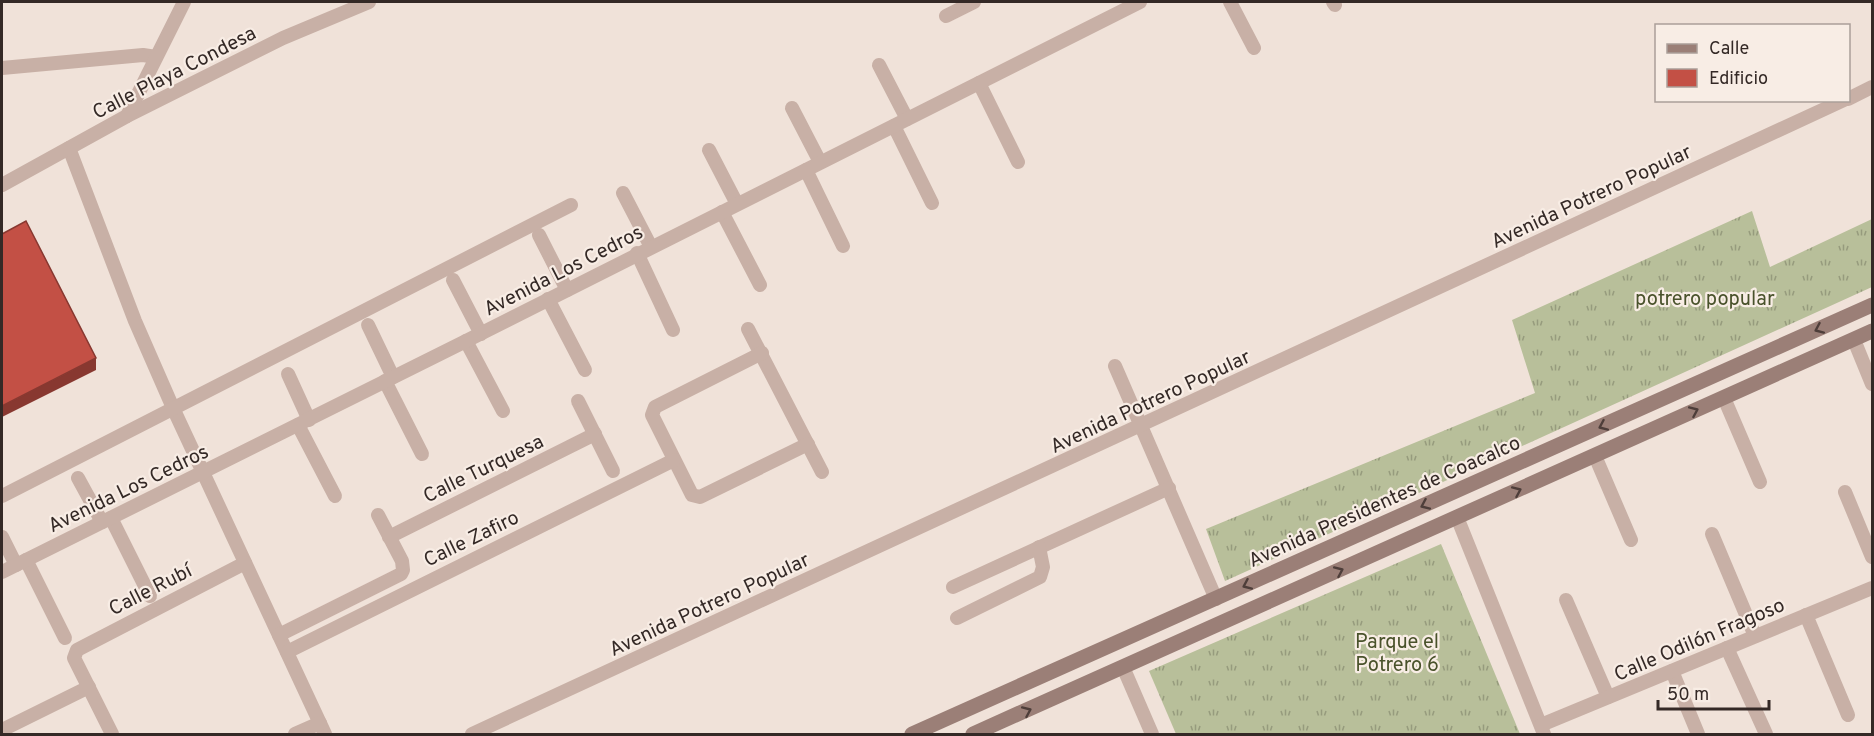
<svg xmlns="http://www.w3.org/2000/svg" width="1874" height="736" viewBox="0 0 1874 736" font-family="Overpass,sans-serif">
<style>
.grass{fill:url(#grass-tufts)}
.lines{fill:none;stroke-linecap:round;stroke-linejoin:round}
.street{stroke:#c8b0a6;stroke-width:14}
.secondary{stroke:#9b7f77;stroke-width:15}
.shaded-wall{fill:#883830}
.building{fill:#c35045;stroke:#883830;stroke-width:1.5}
.oneway{stroke:#4e3e3a}
.labels{text-anchor:middle;stroke-width:4.5;stroke-linejoin:round;paint-order:stroke}
.street-label{font-size:20px;fill:#342926;stroke:#f8ede5}
.park-label{font-size:20px;fill:#49522b;stroke:#f8ede5}
</style>
<defs>
<pattern id="grass-tufts" width="24" height="20" patternUnits="userSpaceOnUse" patternTransform="scale(1.5)"><rect width="24" height="20" fill="#b8bf9a"/><path d="M3 7l-1-3M5 7V3M7 7l1-3M15 17l-1-3M17 17v-4M19 17l1-3" fill="none" stroke="#969b7d"/></pattern>
</defs>
<rect width="100%" height="100%" fill="#f0e2d9"/>
<!-- grass -->
<g class="grass">
<path d="M1752,211L1770,267L1872,219V287L1225,581L1206,529L1535,393L1512,320Z"/>
<path d="M1441,544L1520,734H1176L1149,671Z"/>
</g>
<g class="lines">
<!-- street -->
<g class="street">
<path d="M1230,2L1254,48"/>
<path d="M1333,2L1335,5"/>
<path d="M946,16L974,2"/>
<path d="M879,65L907,119"/>
<path d="M2,68L143,55L156,57"/>
<path d="M979,83L1018,162"/>
<path d="M1848,99L1872,87"/>
<path d="M792,108L820,162"/>
<path d="M127,116L184,2"/>
<path d="M894,126L932,203"/>
<path d="M69,148L135,321L173,408L325,734"/>
<path d="M709,150L737,204"/>
<path d="M806,170L843,246"/>
<path d="M2,185L127,116L283,38L369,2"/>
<path d="M623,193L651,247"/>
<path d="M722,212L760,285"/>
<path d="M539,235L567,290"/>
<path d="M637,253L673,330"/>
<path d="M453,280L481,334"/>
<path d="M548,299L585,370"/>
<path d="M368,325L393,377"/>
<path d="M748,329L822,472"/>
<path d="M1854,340L1872,384"/>
<path d="M466,341L503,411"/>
<path d="M762,353L655,407L652,415L692,495L700,497L808,444"/>
<path d="M1115,366L1216,599"/>
<path d="M288,374L309,420"/>
<path d="M385,381L422,454"/>
<path d="M1724,398L1760,482"/>
<path d="M578,401L613,471"/>
<path d="M298,425L335,496"/>
<path d="M1595,456L1631,540"/>
<path d="M78,478L102,522"/>
<path d="M1845,492L1872,557"/>
<path d="M2,496L571,205"/>
<path d="M1457,517L1544,734"/>
<path d="M111,518L150,596"/>
<path d="M1712,534L1755,636"/>
<path d="M2,537L16,565"/>
<path d="M389,537L595,434"/>
<path d="M26,560L65,638"/>
<path d="M2,572L466,341L1140,2"/>
<path d="M953,587L1169,488"/>
<path d="M1566,600L1608,697"/>
<path d="M1806,615L1848,715"/>
<path d="M957,618L1040,577L1043,567L1039,547"/>
<path d="M279,635L401,574L403,570L402,561L378,515"/>
<path d="M1727,648L1766,734"/>
<path d="M287,652L674,460"/>
<path d="M1123,667L1152,734"/>
<path d="M1672,671L1698,734"/>
<path d="M1541,725L1872,588"/>
<path d="M2,730L89,687"/>
<path d="M112,734L74,658L77,650L245,563"/>
<path d="M295,734L320,723"/>
<path d="M472,734L1844,100"/>
</g>
<!-- secondary -->
<g class="secondary">
<path d="M912,734L1872,305"/>
<path d="M973,734L1872,331"/>
</g>
</g>
<!-- shaded-wall -->
<path class="shaded-wall" d="M96,358V370L2,417V406Z"/>
<!-- building -->
<path class="building" d="M26,221L96,358L2,406V234Z"/>
<!-- one-way arrows -->
<defs><path id="oneway-chevron" d="M-2-3.5L2.5 0L-2 3.5" fill="none" stroke-width="1.6" stroke-linecap="round" stroke-linejoin="round" transform="scale(1.5)"/></defs>
<g class="oneway">
<use href="#oneway-chevron" transform="translate(1819 329) rotate(156)"/>
<use href="#oneway-chevron" transform="translate(1694 411) rotate(-24)"/>
<use href="#oneway-chevron" transform="translate(1603 426) rotate(156)"/>
<use href="#oneway-chevron" transform="translate(1517 491) rotate(-24)"/>
<use href="#oneway-chevron" transform="translate(1425 505) rotate(156)"/>
<use href="#oneway-chevron" transform="translate(1339 571) rotate(-24)"/>
<use href="#oneway-chevron" transform="translate(1247 585) rotate(156)"/>
<use href="#oneway-chevron" transform="translate(1027 711) rotate(-24)"/>
</g>
<g class="labels">
<!-- street labels -->
<g class="street-label">
<text transform="translate(174 72) rotate(-27)" y="7">Calle Playa Condesa</text>
<text transform="translate(1591 196) rotate(-25)" y="7">Avenida Potrero Popular</text>
<text transform="translate(563 270) rotate(-27)" y="7">Avenida Los Cedros</text>
<text transform="translate(1150 401) rotate(-25)" y="7">Avenida Potrero Popular</text>
<text transform="translate(483 468) rotate(-26)" y="7">Calle Turquesa</text>
<text transform="translate(128 488) rotate(-26)" y="7">Avenida Los Cedros</text>
<text transform="translate(1384 501) rotate(-24)" y="7">Avenida Presidentes de Coacalco</text>
<text transform="translate(471 538) rotate(-26)" y="7">Calle Zafiro</text>
<text transform="translate(150 589) rotate(-27)" y="7">Calle Rubí</text>
<text transform="translate(709 604) rotate(-25)" y="7">Avenida Potrero Popular</text>
<text transform="translate(1699 639) rotate(-23)" y="7">Calle Odilón Fragoso</text>
</g>
<!-- park labels -->
<g class="park-label">
<text x="1705" y="305">potrero popular</text>
<text x="1397" y="648">Parque el<tspan x="1397" dy="23">Potrero 6</tspan></text>
</g>
</g>
<!-- border -->
<rect width="1874" height="736" fill="none" stroke="#342926" stroke-width="6"/>
<!-- legend -->
<rect x="1655" y="24" width="195" height="78" fill="#f8ede5" stroke="#aa9f99" stroke-width="1.5"/>
<rect x="1667" y="44" width="30" height="9" fill="#9b7f77" stroke="#aa9f99" stroke-width="1.5"/>
<text x="1709" y="54" font-size="18" fill="#342926">Calle</text>
<rect x="1667" y="69" width="30" height="18" fill="#c35045" stroke="#aa9f99" stroke-width="1.5"/>
<text x="1709" y="84" font-size="18" fill="#342926">Edificio</text>
<!-- scale -->
<path d="M1658 700v9h111v-9" fill="none" stroke="#342926" stroke-width="3"/>
<text x="1667" y="700" font-size="18" fill="#342926" stroke="#f8ede5" stroke-width="4.5" paint-order="stroke">50 m</text>
</svg>
